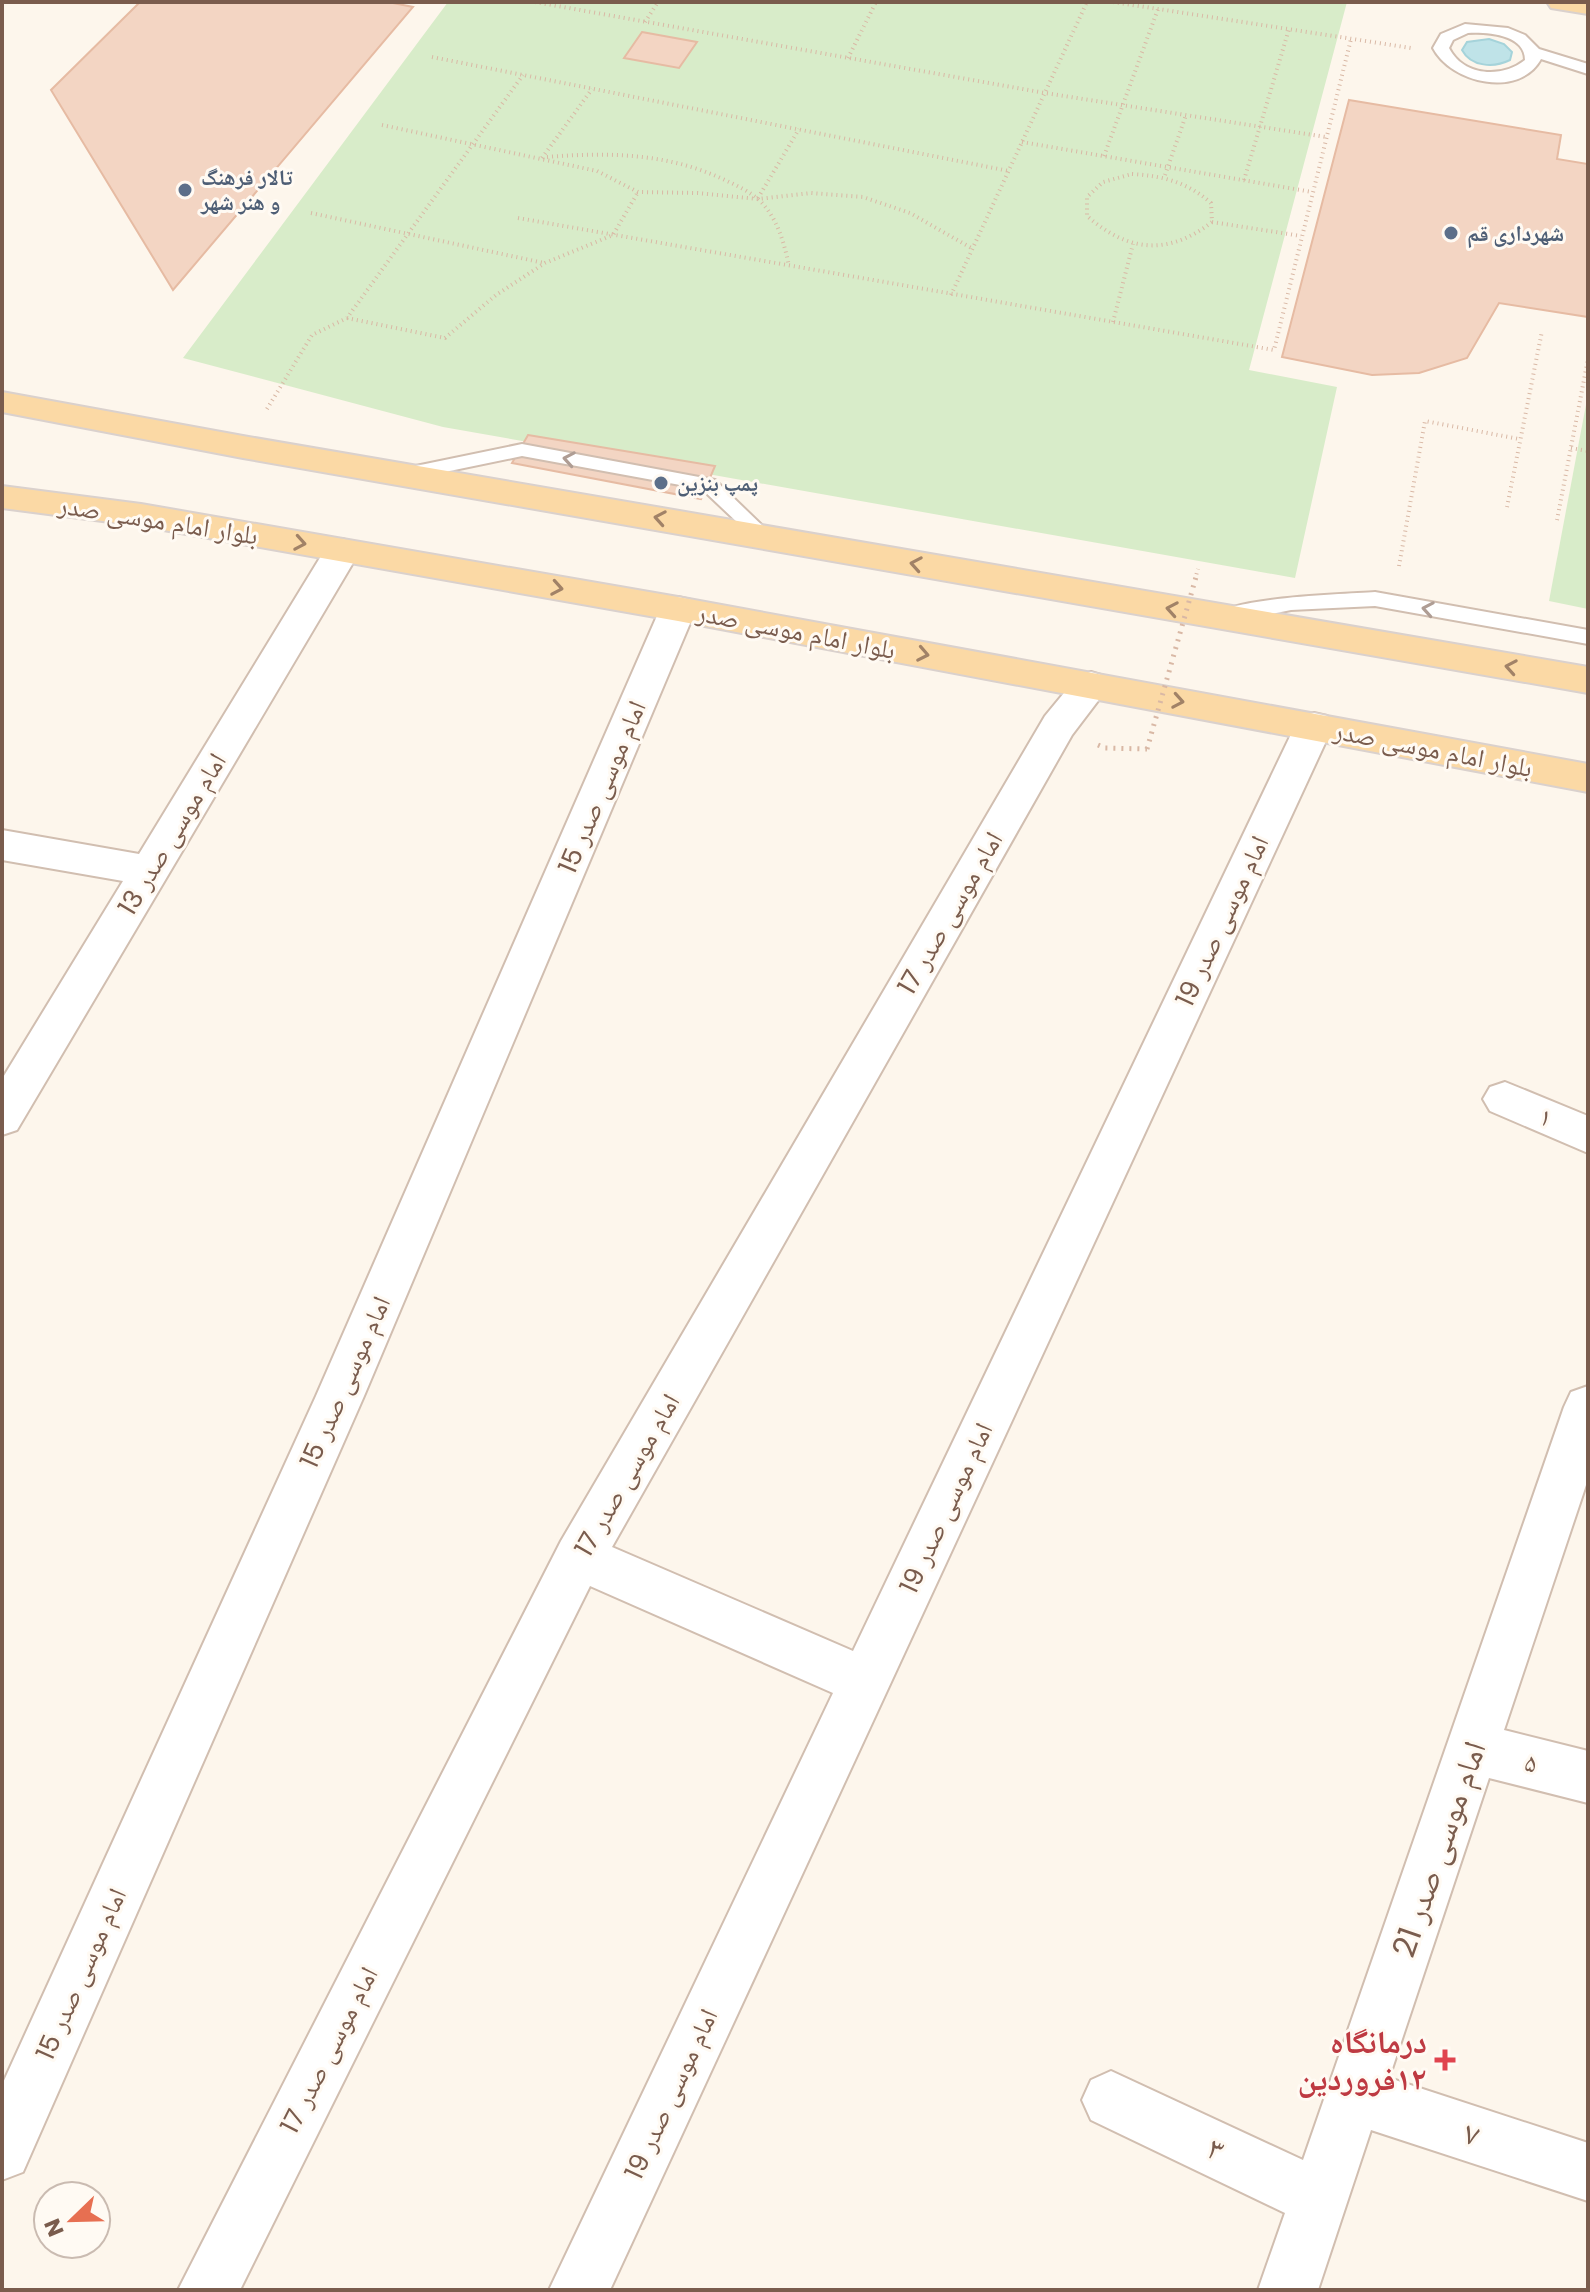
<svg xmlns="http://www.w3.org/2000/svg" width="1590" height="2292" viewBox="0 0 1590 2292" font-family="Poppins,'Noto Naskh Arabic',sans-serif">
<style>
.green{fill:#d8ecc9}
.water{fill:#bfe3e8;stroke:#a5d3da;stroke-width:2}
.building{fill:#f3d5c3;stroke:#e6bba3;stroke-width:2}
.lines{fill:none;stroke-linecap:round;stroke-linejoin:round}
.service-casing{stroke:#d1beb0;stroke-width:4}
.minor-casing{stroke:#d1beb0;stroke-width:4}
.primary-casing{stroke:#dad1cd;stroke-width:4}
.path-far1{stroke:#d9b8a5;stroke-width:4;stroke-dasharray:1 4;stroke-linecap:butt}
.path{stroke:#d9b8a5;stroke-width:5;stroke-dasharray:2 6;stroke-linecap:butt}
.service{fill:#fff;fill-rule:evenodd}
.minor{fill:#fff;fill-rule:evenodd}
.primary{fill:#fbd9a5;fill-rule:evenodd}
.path-bridge-far1{stroke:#d9b8a5;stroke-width:4;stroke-dasharray:1 4;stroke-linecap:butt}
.path-bridge{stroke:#d9b8a5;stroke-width:5;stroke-dasharray:2 6;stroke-linecap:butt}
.oneway{stroke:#af9d94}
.oneway2{stroke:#a18267}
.service-dot{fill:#5c6f8a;stroke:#fffaf3;stroke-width:3}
.health-dot{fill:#e0444e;stroke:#fffaf3;stroke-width:3}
.labels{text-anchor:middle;stroke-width:6;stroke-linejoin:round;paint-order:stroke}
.far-service-label{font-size:22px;font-weight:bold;fill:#4e5e75;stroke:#fffaf3;text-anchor:start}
.street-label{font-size:26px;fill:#7a5c4d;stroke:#fffaf3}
.near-street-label{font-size:32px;fill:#7a5c4d;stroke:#fffaf3}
.near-health-label{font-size:32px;font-weight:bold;fill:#be3a42;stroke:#fffaf3;text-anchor:end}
</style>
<rect width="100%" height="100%" fill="#fdf6ec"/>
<!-- green -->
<g class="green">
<path d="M448,2H1347L1249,370L1337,387L1295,578L443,427L183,358Z"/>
<path d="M1588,394V609L1549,601Z"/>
</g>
<!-- water -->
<path class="water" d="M1489,39L1504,44L1512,52L1510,60C1494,68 1471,67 1462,50L1467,42Z"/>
<!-- building -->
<g class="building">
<path d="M140,2H388L413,7L173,290L51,90Z"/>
<path d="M642,32L697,42L679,68L624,58Z"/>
<path d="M1349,100L1561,135L1557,159L1588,164V317L1499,303L1467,358L1419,373L1372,375L1282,357Z"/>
<path d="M528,435L715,466L701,499L512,463Z"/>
</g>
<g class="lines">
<!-- service casing -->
<g class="service-casing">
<g id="service">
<path d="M1465,24L1508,28L1525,35L1539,49L1588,64V74L1541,59C1519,99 1451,83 1433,48L1441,34ZM1468,33C1486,32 1525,34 1525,60C1502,78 1464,77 1449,48L1453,40Z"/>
<path d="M522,444L715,480L774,537L771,541H757L702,489L522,456L406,480L397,474L406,468Z"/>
<path d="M1375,592L1588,630V644L1375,606L1291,610L1223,624L1213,617C1228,597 1347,594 1375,592Z"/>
</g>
</g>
<!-- minor casing -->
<g class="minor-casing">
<g id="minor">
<path d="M342,539L355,543L360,551L17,1130L2,1135V1079L123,881L2,860V830L139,854L329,543Z"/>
<path d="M678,597L691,600L696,609L364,1396L23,2172L2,2180V2085L316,1396L660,609L665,600Z"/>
<path d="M1091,672L1104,676L1110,685L1072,735L612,1547L853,1651L1295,726L1301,716L1314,713L1327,716L1333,726L610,2290H549L833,1693L590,1586L240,2290H178L561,1541L1045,716L1078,676Z"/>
<path d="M1505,1082L1588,1116V1153L1490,1111L1483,1099L1490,1087Z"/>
<path d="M1588,1386V1479L1504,1730L1588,1751V1803L1489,1778L1389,2078L1588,2143V2201L1371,2130L1318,2290H1258L1285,2213L1091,2120L1082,2100L1091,2080L1111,2071L1303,2160L1564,1407L1571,1392Z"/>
</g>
</g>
<!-- primary casing -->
<g class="primary-casing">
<g id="primary">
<path d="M1547,2H1588V14L1551,8Z"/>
<path d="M2,392L243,436L1588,667V693L243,458L2,412Z"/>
<path d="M2,486L141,504L678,597L1588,764V792L678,621L141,526L2,508Z"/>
</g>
</g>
<!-- path-far1 -->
<g class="path-far1">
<path d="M535,2L1045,93L1326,137"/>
<path d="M1113,2L1411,48"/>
<path d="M645,22L658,2"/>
<path d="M432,57L1009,171"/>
<path d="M848,58L876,2"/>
<path d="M382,125L597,171L638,192L698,193L758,199L811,193L863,197L910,213L973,249"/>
<path d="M1022,142L1312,192"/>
<path d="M1104,156L1158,9"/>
<path d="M547,157C610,152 669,153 727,181C738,186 750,192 759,200C777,217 784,242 789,266"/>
<path d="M542,158L592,89"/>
<path d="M1132,174C1163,176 1187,182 1211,203L1212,222C1168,256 1128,252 1087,216V197L1103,182Z"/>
<path d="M1165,175L1186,115"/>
<path d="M1244,180L1289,29"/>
<path d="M758,198L799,129"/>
<path d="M311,213L544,263"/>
<path d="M518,218L1274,350L1351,39"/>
<path d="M1212,222L1301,236"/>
<path d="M951,295L1087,2"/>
<path d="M347,318L445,338L496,295L545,263L613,235L638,192"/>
<path d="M1113,322L1133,244"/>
<path d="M267,409L312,335L347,318L523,75"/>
<path d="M1571,448L1588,451"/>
<path d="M1507,507L1542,331"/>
<path d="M1557,520L1588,359"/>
<path d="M1399,566L1425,421L1519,439"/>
</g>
<!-- path -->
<path class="path" d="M1098,745L1105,748L1147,749"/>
<!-- service -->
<use href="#service" class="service"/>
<!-- minor -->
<use href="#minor" class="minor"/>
<!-- primary -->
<use href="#primary" class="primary"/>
<!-- path-bridge-far1 -->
<path class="path-bridge-far1" d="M1195,579L1198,569"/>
<!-- path-bridge -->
<path class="path-bridge" d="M1147,749L1196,577"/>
</g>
<!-- one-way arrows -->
<defs><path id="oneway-chevron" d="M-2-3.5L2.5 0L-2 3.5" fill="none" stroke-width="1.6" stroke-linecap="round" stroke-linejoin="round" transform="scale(2)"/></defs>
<g class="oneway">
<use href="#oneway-chevron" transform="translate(569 459) rotate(-170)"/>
<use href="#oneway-chevron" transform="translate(1428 609) rotate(-170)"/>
</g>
<g class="oneway2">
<use href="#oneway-chevron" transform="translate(660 518) rotate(-170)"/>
<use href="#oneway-chevron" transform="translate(300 543) rotate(10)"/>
<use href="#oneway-chevron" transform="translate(916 564) rotate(-170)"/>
<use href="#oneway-chevron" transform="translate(557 588) rotate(10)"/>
<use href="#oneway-chevron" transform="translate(1172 609) rotate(-170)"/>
<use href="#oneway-chevron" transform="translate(923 654) rotate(11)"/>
<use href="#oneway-chevron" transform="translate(1511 667) rotate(-170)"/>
<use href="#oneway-chevron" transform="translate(1178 701) rotate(10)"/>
</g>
<!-- markers -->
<g class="service-dot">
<circle cx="185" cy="190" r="8"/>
<circle cx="1451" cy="233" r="8"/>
<circle cx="661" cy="483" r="8"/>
</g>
<path class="health-dot" d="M1441 2048h8v8h8v8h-8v8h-8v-8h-8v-8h8z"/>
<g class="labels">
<!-- far-service labels -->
<g class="far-service-label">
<text x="201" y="185">تالار فرهنگ<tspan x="201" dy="25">و هنر شهر</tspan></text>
<text x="1467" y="241">شهرداری قم</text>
<text x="677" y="491">پمپ بنزین</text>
</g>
<!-- street labels -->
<g class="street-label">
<text transform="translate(158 520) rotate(9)" y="9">بلوار امام موسی صدر</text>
<text transform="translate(796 631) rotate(11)" y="9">بلوار امام موسی صدر</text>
<text transform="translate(1433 749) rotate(11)" y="9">بلوار امام موسی صدر</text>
<text transform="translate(602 787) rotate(-67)" y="9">امام موسی صدر 15</text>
<text transform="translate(172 834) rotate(-59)" y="9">امام موسی صدر 13</text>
<text transform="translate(950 913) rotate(-60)" y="9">امام موسی صدر 17</text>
<text transform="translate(1222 921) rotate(-65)" y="9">امام موسی صدر 19</text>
<text transform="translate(1546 1117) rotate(23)" y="9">۱</text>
<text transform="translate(345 1382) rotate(-66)" y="9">امام موسی صدر 15</text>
<text transform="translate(627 1475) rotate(-60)" y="9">امام موسی صدر 17</text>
<text transform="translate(946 1508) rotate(-65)" y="9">امام موسی صدر 19</text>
<text transform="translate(1531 1763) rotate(14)" y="9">۵</text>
<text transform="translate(81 1974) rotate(-66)" y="9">امام موسی صدر 15</text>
<text transform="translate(329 2050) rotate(-63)" y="9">امام موسی صدر 17</text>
<text transform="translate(671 2094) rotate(-65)" y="9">امام موسی صدر 19</text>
</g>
<!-- near-street labels -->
<g class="near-street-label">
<text transform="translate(1439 1849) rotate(-71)" y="11">امام موسی صدر 21</text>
<text transform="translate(1472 2134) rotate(18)" y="11">۷</text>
<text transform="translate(1216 2149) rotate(25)" y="11">۳</text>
</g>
<!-- near-health labels -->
<g class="near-health-label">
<text x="1427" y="2053">درمانگاه<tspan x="1427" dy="37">١٢فروردین</tspan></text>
</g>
</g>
<!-- border -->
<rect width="1590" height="2292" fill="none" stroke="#7a5c4d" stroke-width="8"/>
<!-- north arrow -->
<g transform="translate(72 2220) rotate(247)"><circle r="38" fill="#fffaf3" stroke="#cabbb1" stroke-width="2"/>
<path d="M0-6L14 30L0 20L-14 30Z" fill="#e76f51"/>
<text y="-12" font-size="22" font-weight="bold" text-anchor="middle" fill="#7a5c4d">N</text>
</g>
</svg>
